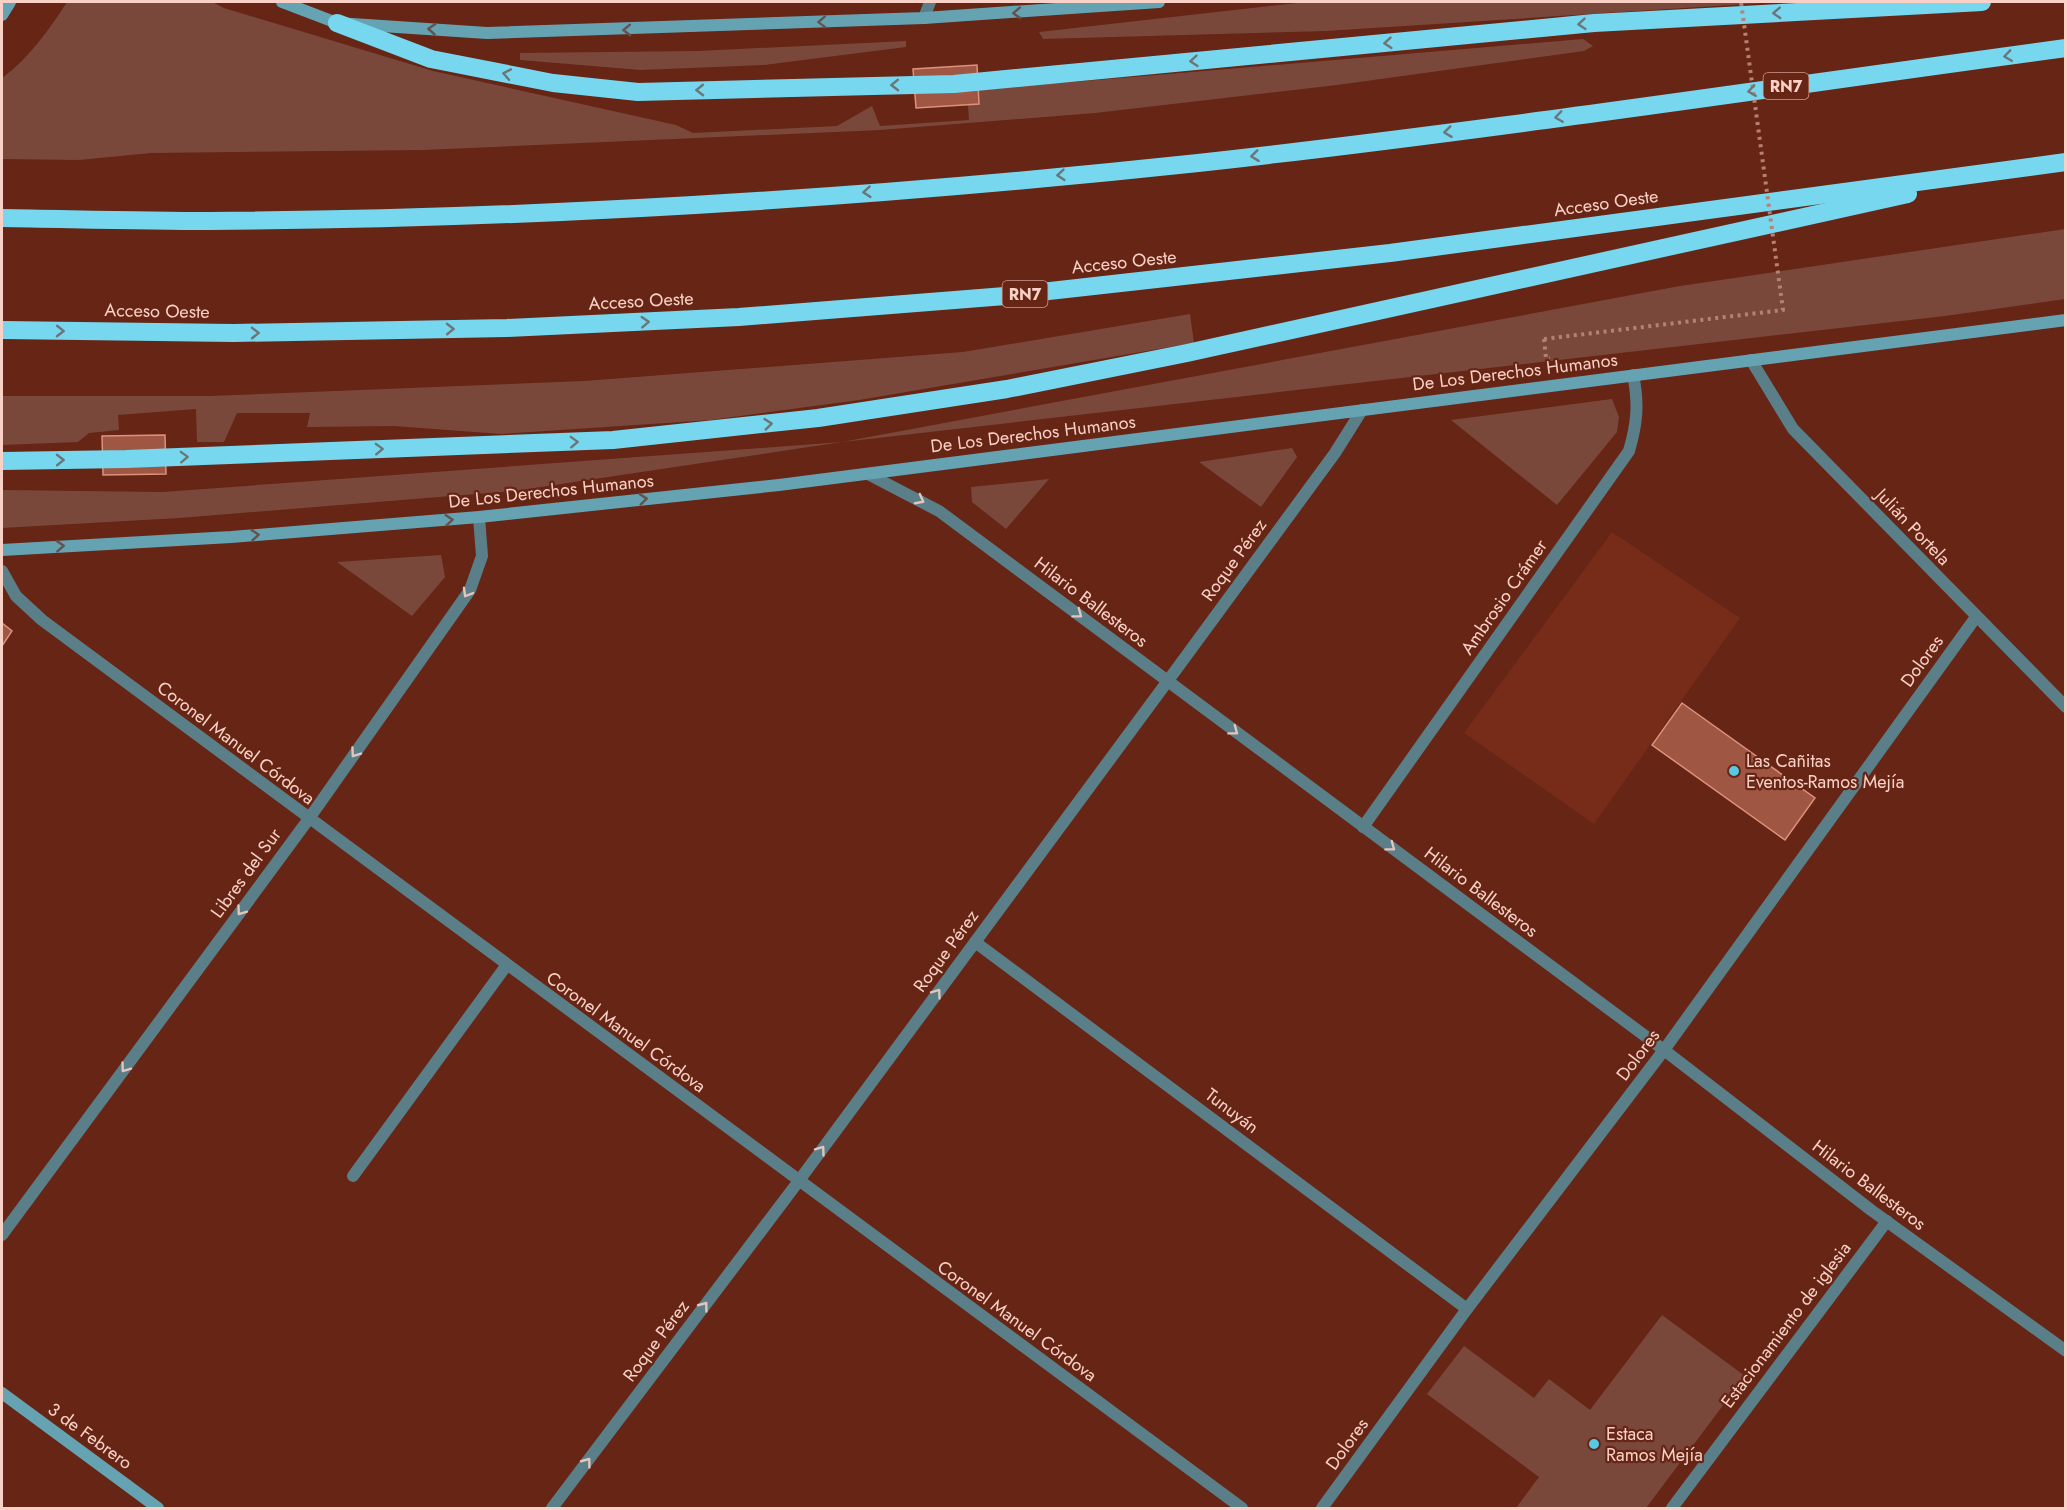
<svg xmlns="http://www.w3.org/2000/svg" width="2067" height="1510" viewBox="0 0 2067 1510" font-family="Jost,sans-serif">
<style>
.built{fill:#762c19}
.green{fill:#7a483b}
.building{fill:#9f5643;stroke:#dd917d;stroke-width:1.5}
.lines{fill:none;stroke-linecap:round;stroke-linejoin:round}
.path{stroke:#b68174;stroke-width:4;stroke-dasharray:3 4.5;stroke-linecap:butt}
.lane{stroke:#5a7f88;stroke-width:12}
.street{stroke:#5a7f88;stroke-width:12}
.secondary{stroke:#66a3b2;stroke-width:12}
.highway{stroke:#76d7ef;stroke-width:18}
.path-bridge{stroke:#b68174;stroke-width:4;stroke-dasharray:3 4.5;stroke-linecap:butt}
.oneway{stroke:#66514c}
.oneway2{stroke:#6d7577}
.oneway3{stroke:#e2c5bd}
.poi-dot{fill:#58c9e3;stroke:#662515;stroke-width:2}
.labels{text-anchor:middle;stroke-width:4.5;stroke-linejoin:round;paint-order:stroke}
.shield{fill:#662515;stroke:#ce9d91;stroke-width:1.5}
.shield-label{font-size:16px;font-weight:bold;fill:#fad1c6}
.street-label{font-size:18px;fill:#fad1c6;stroke:#662515}
.poi-label{font-size:18px;fill:#fad1c6;stroke:#662515;text-anchor:start}
</style>
<rect width="100%" height="100%" fill="#662515"/>
<!-- built -->
<path class="built" d="M1612,532L1740,618L1594,824L1464,733Z"/>
<!-- green -->
<g class="green">
<path d="M67,2H212L224,8L433,71L676,125L693,133L837,126L872,106L880,126L969,120L968,105L979,104L978,87L1073,82L1583,39L1593,46L1584,51L1337,85L1095,113L880,130L423,150L151,153L79,160L2,159V78C29,58 49,30 67,2Z"/>
<path d="M1306,2H1778L1326,31L1043,39L1039,32Z"/>
<path d="M906,41V47L764,65L641,70L520,60V53L697,51Z"/>
<path d="M2065,229V299L1945,316L842,442L514,491L179,518L2,528V490L163,492L842,442L1680,286Z"/>
<path d="M1190,314L1194,343L859,400L711,420L501,434L394,426L307,427L310,413H237L224,442H197L196,409L118,415L119,430L89,433L78,442L2,445V396H210L584,381L963,352Z"/>
<path d="M1612,399L1619,417L1617,432L1557,505L1451,420Z"/>
<path d="M1292,448L1297,457L1261,507L1199,462Z"/>
<path d="M1049,479L1006,529L972,502L971,487Z"/>
<path d="M441,555L445,577L412,616L337,562Z"/>
<path d="M1662,1315L1745,1376L1646,1508H1516L1539,1477L1427,1394L1464,1346L1534,1398L1549,1379L1590,1410Z"/>
</g>
<!-- building -->
<g class="building">
<path d="M977,65L979,104L916,108L913,69Z"/>
<path d="M165,435L166,474L103,475L102,436Z"/>
<path d="M2,623L12,631L2,646Z"/>
<path d="M1682,703L1815,798L1785,840L1652,745Z"/>
</g>
<g class="lines">
<!-- path -->
<path class="path" d="M1544,339L1546,358H1550"/>
<!-- lane -->
<path class="lane" d="M353,1176L506,966"/>
<!-- street -->
<g class="street">
<path d="M924,18L930,2"/>
<path d="M1751,360L1793,429L2066,707"/>
<path d="M868,474L939,511L1664,1050L1871,1210L2066,1351"/>
<path d="M2,571L16,596L42,620L1242,1508"/>
<path d="M1363,827L1629,451C1637,424 1639,403 1633,375"/>
<path d="M975,942L1467,1309"/>
<path d="M2,1235L308,820L470,590L482,556L479,517"/>
<path d="M552,1508L798,1182L1167,682L1335,453L1362,410"/>
<path d="M1322,1508L1467,1309L1664,1050L1976,617"/>
<path d="M1672,1508L1887,1221"/>
</g>
<!-- secondary -->
<g class="secondary">
<path d="M282,2L337,23L487,33L924,18L1159,2"/>
<path d="M2,15L10,2"/>
<path d="M2,550L231,537L479,517L779,485L2066,320"/>
<path d="M2,1393L158,1508"/>
</g>
<!-- highway -->
<g class="highway">
<path d="M337,23L431,59L553,83L638,92L954,84L1594,23L1982,2"/>
<path d="M2,218C71,219 140,221 210,221C539,219 870,198 1198,163C1488,131 1777,87 2066,48"/>
<path d="M2,330L234,333L507,328L739,317L1005,296L1390,253L2066,162"/>
<path d="M2,461L126,459L613,440L818,418L1007,389L1187,353L1908,194"/>
</g>
<!-- path-bridge -->
<path class="path-bridge" d="M1544,339L1783,310L1741,2"/>
</g>
<!-- one-way arrows -->
<defs><path id="oneway-chevron" d="M-2-3.5L2.5 0L-2 3.5" fill="none" stroke-width="1.6" stroke-linecap="round" stroke-linejoin="round" transform="scale(1.5)"/></defs>
<g class="oneway">
<use href="#oneway-chevron" transform="translate(1017 13) rotate(177)"/>
<use href="#oneway-chevron" transform="translate(822 22) rotate(178)"/>
<use href="#oneway-chevron" transform="translate(432 29) rotate(-176)"/>
<use href="#oneway-chevron" transform="translate(627 30) rotate(179)"/>
<use href="#oneway-chevron" transform="translate(643 499) rotate(-6)"/>
<use href="#oneway-chevron" transform="translate(449 520) rotate(-5)"/>
<use href="#oneway-chevron" transform="translate(255 535) rotate(-5)"/>
<use href="#oneway-chevron" transform="translate(60 546) rotate(-3)"/>
</g>
<g class="oneway2">
<use href="#oneway-chevron" transform="translate(1777 13) rotate(177)"/>
<use href="#oneway-chevron" transform="translate(1582 24) rotate(175)"/>
<use href="#oneway-chevron" transform="translate(1388 43) rotate(175)"/>
<use href="#oneway-chevron" transform="translate(2008 56) rotate(172)"/>
<use href="#oneway-chevron" transform="translate(1194 61) rotate(175)"/>
<use href="#oneway-chevron" transform="translate(507 74) rotate(-169)"/>
<use href="#oneway-chevron" transform="translate(895 85) rotate(179)"/>
<use href="#oneway-chevron" transform="translate(700 90) rotate(179)"/>
<use href="#oneway-chevron" transform="translate(1752 91) rotate(172)"/>
<use href="#oneway-chevron" transform="translate(1559 117) rotate(172)"/>
<use href="#oneway-chevron" transform="translate(1448 132) rotate(173)"/>
<use href="#oneway-chevron" transform="translate(1255 156) rotate(173)"/>
<use href="#oneway-chevron" transform="translate(1061 175) rotate(175)"/>
<use href="#oneway-chevron" transform="translate(867 192) rotate(175)"/>
<use href="#oneway-chevron" transform="translate(645 322) rotate(-3)"/>
<use href="#oneway-chevron" transform="translate(450 329) rotate(-1)"/>
<use href="#oneway-chevron" transform="translate(60 331) rotate(1)"/>
<use href="#oneway-chevron" transform="translate(255 333) rotate(-1)"/>
<use href="#oneway-chevron" transform="translate(768 424) rotate(-6)"/>
<use href="#oneway-chevron" transform="translate(574 442) rotate(-2)"/>
<use href="#oneway-chevron" transform="translate(379 449) rotate(-2)"/>
<use href="#oneway-chevron" transform="translate(184 457) rotate(-2)"/>
<use href="#oneway-chevron" transform="translate(60 460) rotate(-1)"/>
</g>
<g class="oneway3">
<use href="#oneway-chevron" transform="translate(920 500) rotate(28)"/>
<use href="#oneway-chevron" transform="translate(467 593) rotate(120)"/>
<use href="#oneway-chevron" transform="translate(1078 614) rotate(37)"/>
<use href="#oneway-chevron" transform="translate(1234 731) rotate(37)"/>
<use href="#oneway-chevron" transform="translate(355 753) rotate(125)"/>
<use href="#oneway-chevron" transform="translate(1391 847) rotate(37)"/>
<use href="#oneway-chevron" transform="translate(241 911) rotate(126)"/>
<use href="#oneway-chevron" transform="translate(937 993) rotate(-54)"/>
<use href="#oneway-chevron" transform="translate(125 1068) rotate(126)"/>
<use href="#oneway-chevron" transform="translate(821 1150) rotate(-54)"/>
<use href="#oneway-chevron" transform="translate(704 1306) rotate(-53)"/>
<use href="#oneway-chevron" transform="translate(587 1462) rotate(-53)"/>
</g>
<!-- markers -->
<g class="poi-dot">
<circle cx="1734" cy="771" r="6"/>
<circle cx="1594" cy="1444" r="6"/>
</g>
<g class="labels">
<!-- shield labels -->
<g class="shield">
<rect x="1763.5" y="73" width="45" height="26" rx="4.5"/>
<rect x="1002.5" y="281" width="45" height="26" rx="4.5"/>
</g>
<g class="shield-label">
<text x="1786" y="92">RN7</text>
<text x="1025" y="300">RN7</text>
</g>
<!-- street labels -->
<g class="street-label">
<text transform="translate(1606 203) rotate(-8)" y="6">Acceso Oeste</text>
<text transform="translate(1124 262) rotate(-6)" y="6">Acceso Oeste</text>
<text transform="translate(641 301) rotate(-3)" y="6">Acceso Oeste</text>
<text transform="translate(157 311) rotate(1)" y="6">Acceso Oeste</text>
<text transform="translate(1515 372) rotate(-7)" y="6">De Los Derechos Humanos</text>
<text transform="translate(1033 434) rotate(-7)" y="6">De Los Derechos Humanos</text>
<text transform="translate(551 491) rotate(-6)" y="6">De Los Derechos Humanos</text>
<text transform="translate(1913 527) rotate(46)" y="6">Julián Portela</text>
<text transform="translate(1234 560) rotate(-54)" y="6">Roque Pérez</text>
<text transform="translate(1504 597) rotate(-55)" y="6">Ambrosio Crámer</text>
<text transform="translate(1091 602) rotate(37)" y="6">Hilario Ballesteros</text>
<text transform="translate(1922 661) rotate(-54)" y="6">Dolores</text>
<text transform="translate(236 743) rotate(37)" y="6">Coronel Manuel Córdova</text>
<text transform="translate(246 873) rotate(-54)" y="6">Libres del Sur</text>
<text transform="translate(1481 892) rotate(37)" y="6">Hilario Ballesteros</text>
<text transform="translate(946 951) rotate(-54)" y="6">Roque Pérez</text>
<text transform="translate(626 1032) rotate(36)" y="6">Coronel Manuel Córdova</text>
<text transform="translate(1638 1055) rotate(-53)" y="6">Dolores</text>
<text transform="translate(1232 1111) rotate(37)" y="6">Tunuyán</text>
<text transform="translate(1869 1185) rotate(37)" y="6">Hilario Ballesteros</text>
<text transform="translate(1017 1321) rotate(36)" y="6">Coronel Manuel Córdova</text>
<text transform="translate(1786 1325) rotate(-53)" y="6">Estacionamiento de iglesia</text>
<text transform="translate(656 1341) rotate(-53)" y="6">Roque Pérez</text>
<text transform="translate(90 1436) rotate(36)" y="6">3 de Febrero</text>
<text transform="translate(1347 1444) rotate(-54)" y="6">Dolores</text>
</g>
<!-- poi labels -->
<g class="poi-label">
<text x="1746" y="767">Las Cañitas<tspan x="1746" dy="21">Eventos-Ramos Mejía</tspan></text>
<text x="1606" y="1440">Estaca<tspan x="1606" dy="21">Ramos Mejía</tspan></text>
</g>
</g>
<!-- border -->
<rect width="2067" height="1510" fill="none" stroke="#fad1c6" stroke-width="6"/>
</svg>
